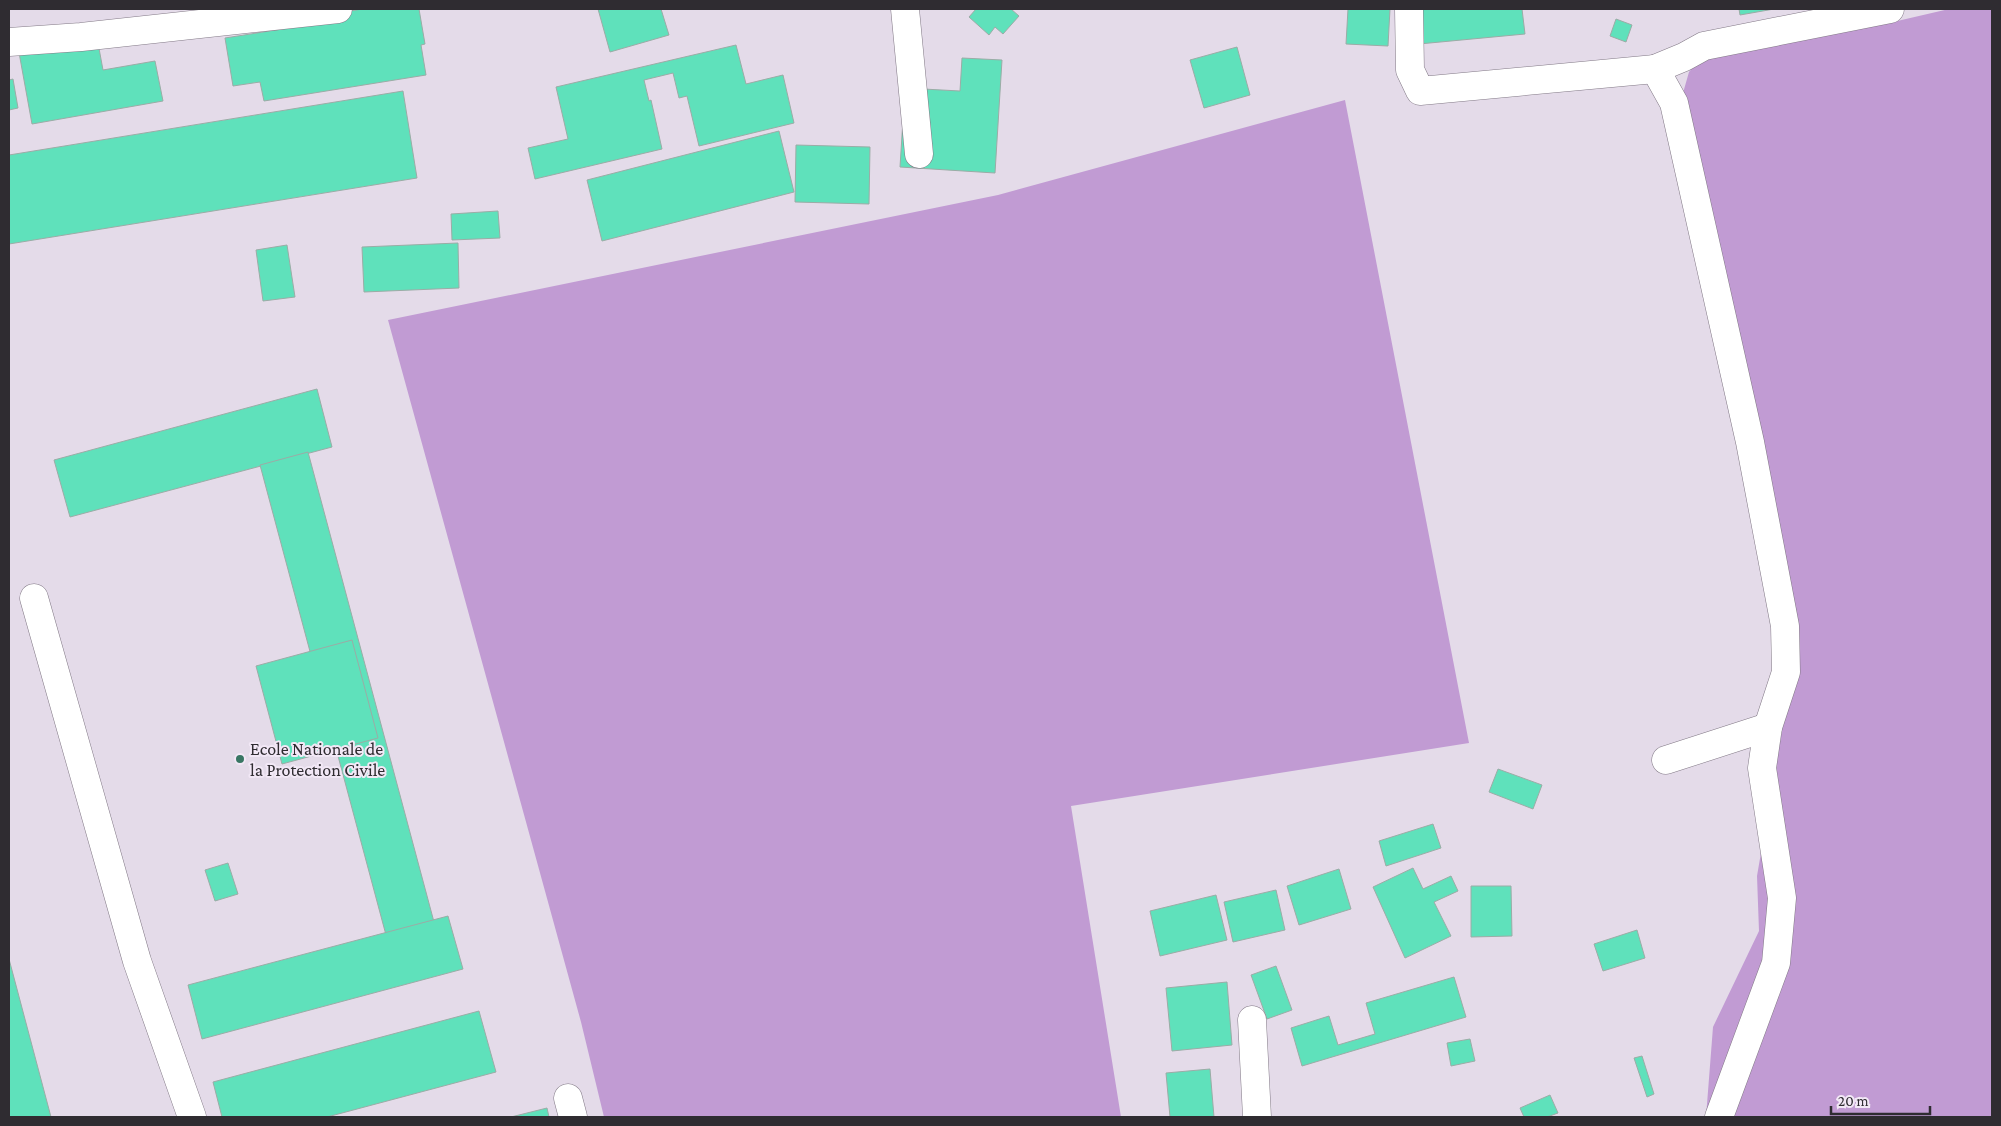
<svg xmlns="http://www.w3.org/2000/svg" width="2001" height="1126" viewBox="0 0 2001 1126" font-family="'Crimson Pro',serif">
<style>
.green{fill:#c19bd3}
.building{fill:#5fe1bb;stroke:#9baca6}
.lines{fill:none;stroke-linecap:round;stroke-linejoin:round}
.street-casing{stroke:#827986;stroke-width:29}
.street{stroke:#fff;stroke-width:28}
.poi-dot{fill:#387663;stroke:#f2e8f6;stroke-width:2}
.labels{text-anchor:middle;stroke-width:4;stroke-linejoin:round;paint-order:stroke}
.poi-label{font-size:18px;fill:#2f2c31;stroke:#f2e8f6;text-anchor:start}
</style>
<rect width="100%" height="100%" fill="#e4dbe9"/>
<!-- green -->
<g class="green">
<path d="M1949,9H1992V1117H1706L1713,1027L1759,931L1757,876L1786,707L1683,93L1689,72L1703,54L1893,22Z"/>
<path d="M1345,100L1469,743L1071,806L1121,1117H604L581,1022L388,320L998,195Z"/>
</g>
<!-- building -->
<g class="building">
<path d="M362,9H419L425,44L421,45L426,75L264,101L260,82L233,86L225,38L327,22L326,15Z"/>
<path d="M598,9H661L669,35L610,52Z"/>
<path d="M976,9H1011L1019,16L1003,34L995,27L989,35L969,17Z"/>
<path d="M1348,9H1390L1388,46L1346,44Z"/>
<path d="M1415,9H1522L1525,34L1419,44Z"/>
<path d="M1739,9H1774L1740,15Z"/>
<path d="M1616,19L1632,25L1626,42L1610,36Z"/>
<path d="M98,43L103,70L155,61L163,101L32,124L18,47Z"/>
<path d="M736,45L746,84L783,75L794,123L699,146L687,96L679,98L673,73L644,80L649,101L651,100L662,149L535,179L528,148L568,139L556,87Z"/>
<path d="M1237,47L1250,95L1204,108L1190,60Z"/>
<path d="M962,58L1002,60L995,173L900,167L905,88L960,91Z"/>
<path d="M13,79L18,108L9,110V80Z"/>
<path d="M403,91L417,178L9,244V155Z"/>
<path d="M779,131L794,192L602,241L587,180Z"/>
<path d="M796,145L870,147L869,204L795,202Z"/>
<path d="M498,211L500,238L452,240L451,214Z"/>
<path d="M458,243L459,288L364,292L362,247Z"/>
<path d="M287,245L295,297L263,301L256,250Z"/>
<path d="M317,389L332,447L70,517L54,460Z"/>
<path d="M308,452L434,922L386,935L260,465Z"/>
<path d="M352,640L378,738L282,764L256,666Z"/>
<path d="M1498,769L1542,785L1533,809L1489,792Z"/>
<path d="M1433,824L1441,848L1386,866L1379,841Z"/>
<path d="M228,863L238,894L215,901L205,870Z"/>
<path d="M1413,868L1423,889L1451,876L1458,891L1434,902L1451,936L1405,958L1373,887Z"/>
<path d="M1339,869L1351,909L1299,925L1287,886Z"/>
<path d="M1471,886H1511L1512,936L1471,937Z"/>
<path d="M1276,890L1285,930L1233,942L1224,902Z"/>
<path d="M1216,895L1227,940L1160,956L1150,911Z"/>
<path d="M448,916L463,969L202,1039L188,985Z"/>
<path d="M1637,930L1645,958L1603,971L1594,944Z"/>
<path d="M9,959L51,1117H9Z"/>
<path d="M1276,966L1292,1010L1267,1019L1251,975Z"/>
<path d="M1454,977L1466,1017L1302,1066L1291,1028L1329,1016L1338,1045L1375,1034L1366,1003Z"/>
<path d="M1227,982L1232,1045L1172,1051L1166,988Z"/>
<path d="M479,1011L496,1072L327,1117H222L213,1082Z"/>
<path d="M1470,1039L1475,1061L1451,1066L1447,1043Z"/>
<path d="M1642,1056L1654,1094L1647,1097L1634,1058Z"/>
<path d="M1210,1069L1214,1117H1170L1166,1073Z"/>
<path d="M1550,1095L1558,1113L1547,1117H1524L1520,1108Z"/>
<path d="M547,1108L549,1117H511Z"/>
</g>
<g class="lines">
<!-- street casing -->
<g class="street-casing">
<g id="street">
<path d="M905,9L919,154"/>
<path d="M1409,9L1410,70L1420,91L1655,69"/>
<path d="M9,42L81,37L338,9"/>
<path d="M34,598L137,961L192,1117"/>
<path d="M1666,760L1768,727"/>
<path d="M1252,1020L1257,1117"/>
<path d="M568,1098L573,1117"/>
<path d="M1719,1117L1776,963L1782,898L1762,768L1768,727L1786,672L1785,626L1750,442L1674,103L1655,69L1684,57L1704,46L1890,9"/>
</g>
</g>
<!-- street -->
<use href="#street" class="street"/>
</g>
<!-- markers -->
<circle class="poi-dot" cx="240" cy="759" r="5"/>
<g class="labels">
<!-- poi labels -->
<g class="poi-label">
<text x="250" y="755">Ecole Nationale de<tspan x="250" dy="21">la Protection Civile</tspan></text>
</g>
</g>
<!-- border -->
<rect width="2001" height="1126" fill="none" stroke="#2f2c31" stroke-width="20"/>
<!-- scale -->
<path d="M1831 1106v8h99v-8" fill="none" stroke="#2f2c31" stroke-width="2.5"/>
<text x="1838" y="1106" font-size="15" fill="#2f2c31" stroke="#f2e8f6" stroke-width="4" paint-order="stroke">20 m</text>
</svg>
